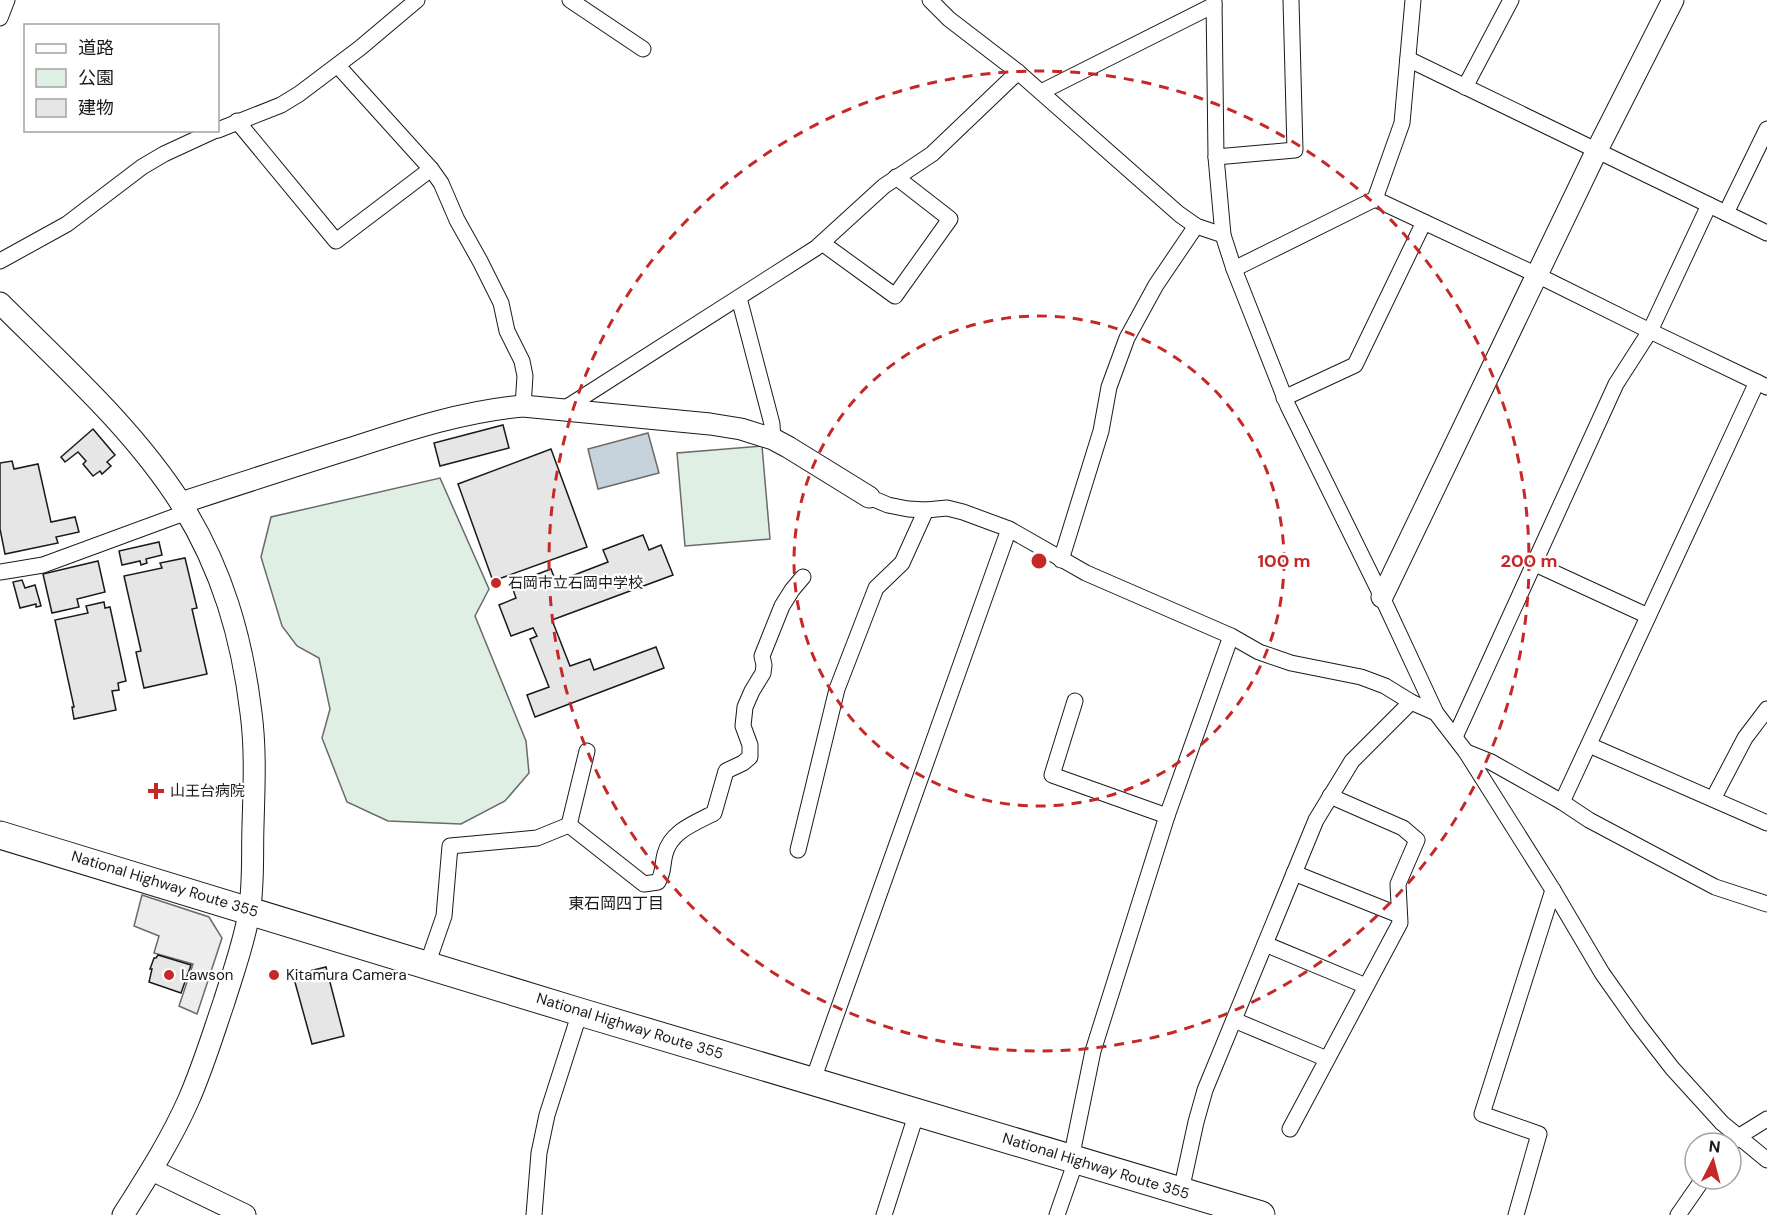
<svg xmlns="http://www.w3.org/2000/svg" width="1767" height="1215" viewBox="0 0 1767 1215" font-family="'DM Sans','Noto Sans JP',sans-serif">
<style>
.green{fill:#e0efe3;stroke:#6a6a6a;stroke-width:1.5}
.parking{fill:#ededed;stroke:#6a6a6a;stroke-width:1.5}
.water{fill:#c6d2dc;stroke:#6a6a6a;stroke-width:1.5}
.building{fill:#e6e6e6;stroke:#1a1a1a;stroke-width:1.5}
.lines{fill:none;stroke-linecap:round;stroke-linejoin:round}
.street-casing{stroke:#1a1a1a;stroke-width:17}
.secondary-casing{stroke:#1a1a1a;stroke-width:23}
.highway-casing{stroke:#1a1a1a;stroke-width:29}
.street{stroke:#fff;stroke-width:15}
.secondary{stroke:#fff;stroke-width:21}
.highway{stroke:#fff;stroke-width:27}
.ring{fill:none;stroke:#c62828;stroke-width:3;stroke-dasharray:10 8}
.poi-dot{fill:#c62828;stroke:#fff;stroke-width:2}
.labels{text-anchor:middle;stroke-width:4.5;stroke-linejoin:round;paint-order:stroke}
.poi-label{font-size:15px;fill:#1a1a1a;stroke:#fff;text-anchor:start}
.street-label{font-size:15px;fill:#1a1a1a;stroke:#fff}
.neighbourhood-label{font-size:16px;fill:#1a1a1a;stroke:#fff}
.centre{fill:#c62828;stroke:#fff;stroke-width:3}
.ring-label{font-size:18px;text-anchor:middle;font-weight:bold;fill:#c62828;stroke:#fff;stroke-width:4.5;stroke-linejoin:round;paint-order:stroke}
</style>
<rect width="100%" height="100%" fill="#fff"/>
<!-- green -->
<g class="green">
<path d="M762,446L770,539L685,546L677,453Z"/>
<path d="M440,478L489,589L475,616L526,741L529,773L505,801L461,824L388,821L347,802L322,738L330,709L319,658L297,646L282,626L261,557L271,517Z"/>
</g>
<!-- parking -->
<path class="parking" d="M142,895L209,917L222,938L197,1014L179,1006L193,964L154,953L159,936L134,926Z"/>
<!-- water -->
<path class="water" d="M648,433L659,473L598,489L588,449Z"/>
<!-- building -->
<g class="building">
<path d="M503,425L509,448L440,466L434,443Z"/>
<path d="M93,429L115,455L107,462L111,466L102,474L100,471L93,476L83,464L86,461L78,452L65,462L61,457Z"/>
<path d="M551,449L587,547L493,581L458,484Z"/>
<path d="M12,461L14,469L38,464L51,522L75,517L79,532L56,537L58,543L5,554L0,529V463Z"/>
<path d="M643,535L649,550L661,545L673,575L552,620L570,666L590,659L594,670L656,647L664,668L535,717L527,695L549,687L530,639L537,636L533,628L511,636L499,605L516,598L511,584L551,569L556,582L608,562L603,550Z"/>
<path d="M159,542L162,555L146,559L147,563L141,565L140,561L122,565L119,551Z"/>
<path d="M185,558L197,608L192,609L207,674L144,688L136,652L141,651L124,576L162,568L160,563Z"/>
<path d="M98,561L105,592L77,599L79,607L52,613L43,574Z"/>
<path d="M22,580L25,588L35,585L41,606L36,607V604L20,608L13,582Z"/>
<path d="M104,602L105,608L110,607L126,681L118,683L119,690L112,691L116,710L74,719L72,707H74L55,620L88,613L86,606Z"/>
<path d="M158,955L191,965L181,993L149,982L152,969H150L154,958H156Z"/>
<path d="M326,967L344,1036L312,1044L293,975Z"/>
</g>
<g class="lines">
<!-- street casing -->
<g class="street-casing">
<g id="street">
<path d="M570,0L643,49"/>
<path d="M930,0L949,19L1018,72L1179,214L1196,226L1223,235"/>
<path d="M1214,0L1216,157L1223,235L1234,269L1288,406L1382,597L1436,713L1466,752L1553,890L1602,973L1638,1024L1672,1068L1722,1123L1767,1160"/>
<path d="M0,18L7,0"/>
<path d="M1408,59L1767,233"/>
<path d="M338,66L431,169L441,183L457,220L480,261L501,303L507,331L522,361L525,376L523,406"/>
<path d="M1465,87L1511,0"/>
<path d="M1041,92L1214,5"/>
<path d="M237,121L336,241L431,169"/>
<path d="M218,130L281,105L299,94L360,48L417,0"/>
<path d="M1216,157L1295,150L1291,0"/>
<path d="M1375,199L1537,275L1650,331L1767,387"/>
<path d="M1726,213L1767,129"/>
<path d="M822,243L895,296L950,219L896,177"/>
<path d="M0,261L67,224L142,167L164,154L216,130"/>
<path d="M1234,269L1375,199L1402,123L1413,0"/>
<path d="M739,298L772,424L773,439"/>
<path d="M1284,398L1355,365L1424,222"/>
<path d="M564,409L816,248L884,186L932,154L1018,72"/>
<path d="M869,497L888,505L908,509L926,510L947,508L963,512L1009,529L1086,573L1231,636L1259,652L1291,663L1361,677L1385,686L1411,702L1436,713"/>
<path d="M1061,560L1101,431L1109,387L1127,338L1156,285L1196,226"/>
<path d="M1533,563L1648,616"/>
<path d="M0,572L43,565L187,512"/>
<path d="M1075,701L1052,775L1167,816"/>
<path d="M1455,737L1616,384L1650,331L1709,205"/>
<path d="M1589,745L1767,823"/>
<path d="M1466,752L1491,762L1562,802L1589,820L1715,887L1767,904"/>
<path d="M1713,799L1745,738L1767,709"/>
<path d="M1562,802L1757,382"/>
<path d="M569,825L644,884L658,882C664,872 662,865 665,854C671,831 695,823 714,813L726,771L743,763L750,757V745L743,726L745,707L752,691L763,673L764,665L762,656L782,606L792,590L803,577"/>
<path d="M569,825L587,751"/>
<path d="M798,850L837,689L876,588L902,563L926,510"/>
<path d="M1294,873L1399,915"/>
<path d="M1265,944L1366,986"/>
<path d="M427,965L444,916L450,846L537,838L569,825"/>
<path d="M1234,1020L1327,1059"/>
<path d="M813,1080L1009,529"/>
<path d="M1290,1129L1400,923L1398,884L1417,840L1403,828L1330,796"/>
<path d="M1732,1143L1738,1137L1767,1119"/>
<path d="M1181,1191L1196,1122L1205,1090L1316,820L1352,761L1411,702"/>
<path d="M534,1215L539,1153L547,1115L580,1012"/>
<path d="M884,1215L917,1112"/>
<path d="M1057,1215L1072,1172L1074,1144L1093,1051L1167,816L1231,636"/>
<path d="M1516,1215L1539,1134L1482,1114L1553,890"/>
<path d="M1678,1215L1703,1179"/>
</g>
</g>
<!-- secondary casing -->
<g class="secondary-casing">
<g id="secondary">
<path d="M0,303C63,366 134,429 182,505C222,569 242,637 251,713C256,750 254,788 253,826C252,854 254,885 249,913C244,943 233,973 224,1002C213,1034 203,1067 189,1099C171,1140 147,1177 123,1215"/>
<path d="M181,503C239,484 297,465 355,447C410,429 465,411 523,406L710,424L741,429L773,439L788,447L869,497"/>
<path d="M1382,597L1597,150L1673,0"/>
<path d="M152,1170L245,1215"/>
</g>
</g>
<!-- highway casing -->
<g class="highway-casing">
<path id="highway" d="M0,835L580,1012L1261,1215"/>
</g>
<!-- street -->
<use href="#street" class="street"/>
<!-- secondary -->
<use href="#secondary" class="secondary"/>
<!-- highway -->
<use href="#highway" class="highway"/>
</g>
<!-- distance rings -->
<g class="ring">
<circle cx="1039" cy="561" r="245"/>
<circle cx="1039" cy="561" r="490"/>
</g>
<!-- markers -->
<g class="poi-dot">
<circle cx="496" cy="583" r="6"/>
<path d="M153 782h6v6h6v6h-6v6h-6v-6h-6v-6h6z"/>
<circle cx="169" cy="975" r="6"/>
<circle cx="274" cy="975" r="6"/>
</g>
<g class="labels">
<!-- poi labels -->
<g class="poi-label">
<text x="508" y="588">石岡市立石岡中学校</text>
<text x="170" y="796">山王台病院</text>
<text x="181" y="980">Lawson</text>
<text x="286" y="980">Kitamura Camera</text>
</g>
<!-- street labels -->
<g class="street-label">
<text transform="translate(165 884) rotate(17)" y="5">National Highway Route 355</text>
<text transform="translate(630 1026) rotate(17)" y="5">National Highway Route 355</text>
<text transform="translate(1096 1166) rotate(17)" y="5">National Highway Route 355</text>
</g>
<!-- neighbourhood labels -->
<g class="neighbourhood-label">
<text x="616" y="909">東石岡四丁目</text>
</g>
</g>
<circle cx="1039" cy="561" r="9" class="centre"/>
<g class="ring-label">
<text x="1284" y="567">100 m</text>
<text x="1529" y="567">200 m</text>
</g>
<!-- legend -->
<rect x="24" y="24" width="195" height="108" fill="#ffffff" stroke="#a3a3a3" stroke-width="1.5"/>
<rect x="36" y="44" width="30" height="9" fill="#ffffff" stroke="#a3a3a3" stroke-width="1.5"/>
<text x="78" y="54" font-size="18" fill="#1a1a1a">道路</text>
<rect x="36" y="69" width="30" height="18" fill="#e0efe3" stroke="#a3a3a3" stroke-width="1.5"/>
<text x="78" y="84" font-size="18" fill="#1a1a1a">公園</text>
<rect x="36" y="99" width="30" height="18" fill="#e6e6e6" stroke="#a3a3a3" stroke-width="1.5"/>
<text x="78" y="114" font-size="18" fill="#1a1a1a">建物</text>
<!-- north arrow -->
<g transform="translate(1713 1161) rotate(6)"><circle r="28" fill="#ffffff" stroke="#a3a3a3" stroke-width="1.5"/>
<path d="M0-4.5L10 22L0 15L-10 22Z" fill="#c62828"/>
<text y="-9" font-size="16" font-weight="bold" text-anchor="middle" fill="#1a1a1a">N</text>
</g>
</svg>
